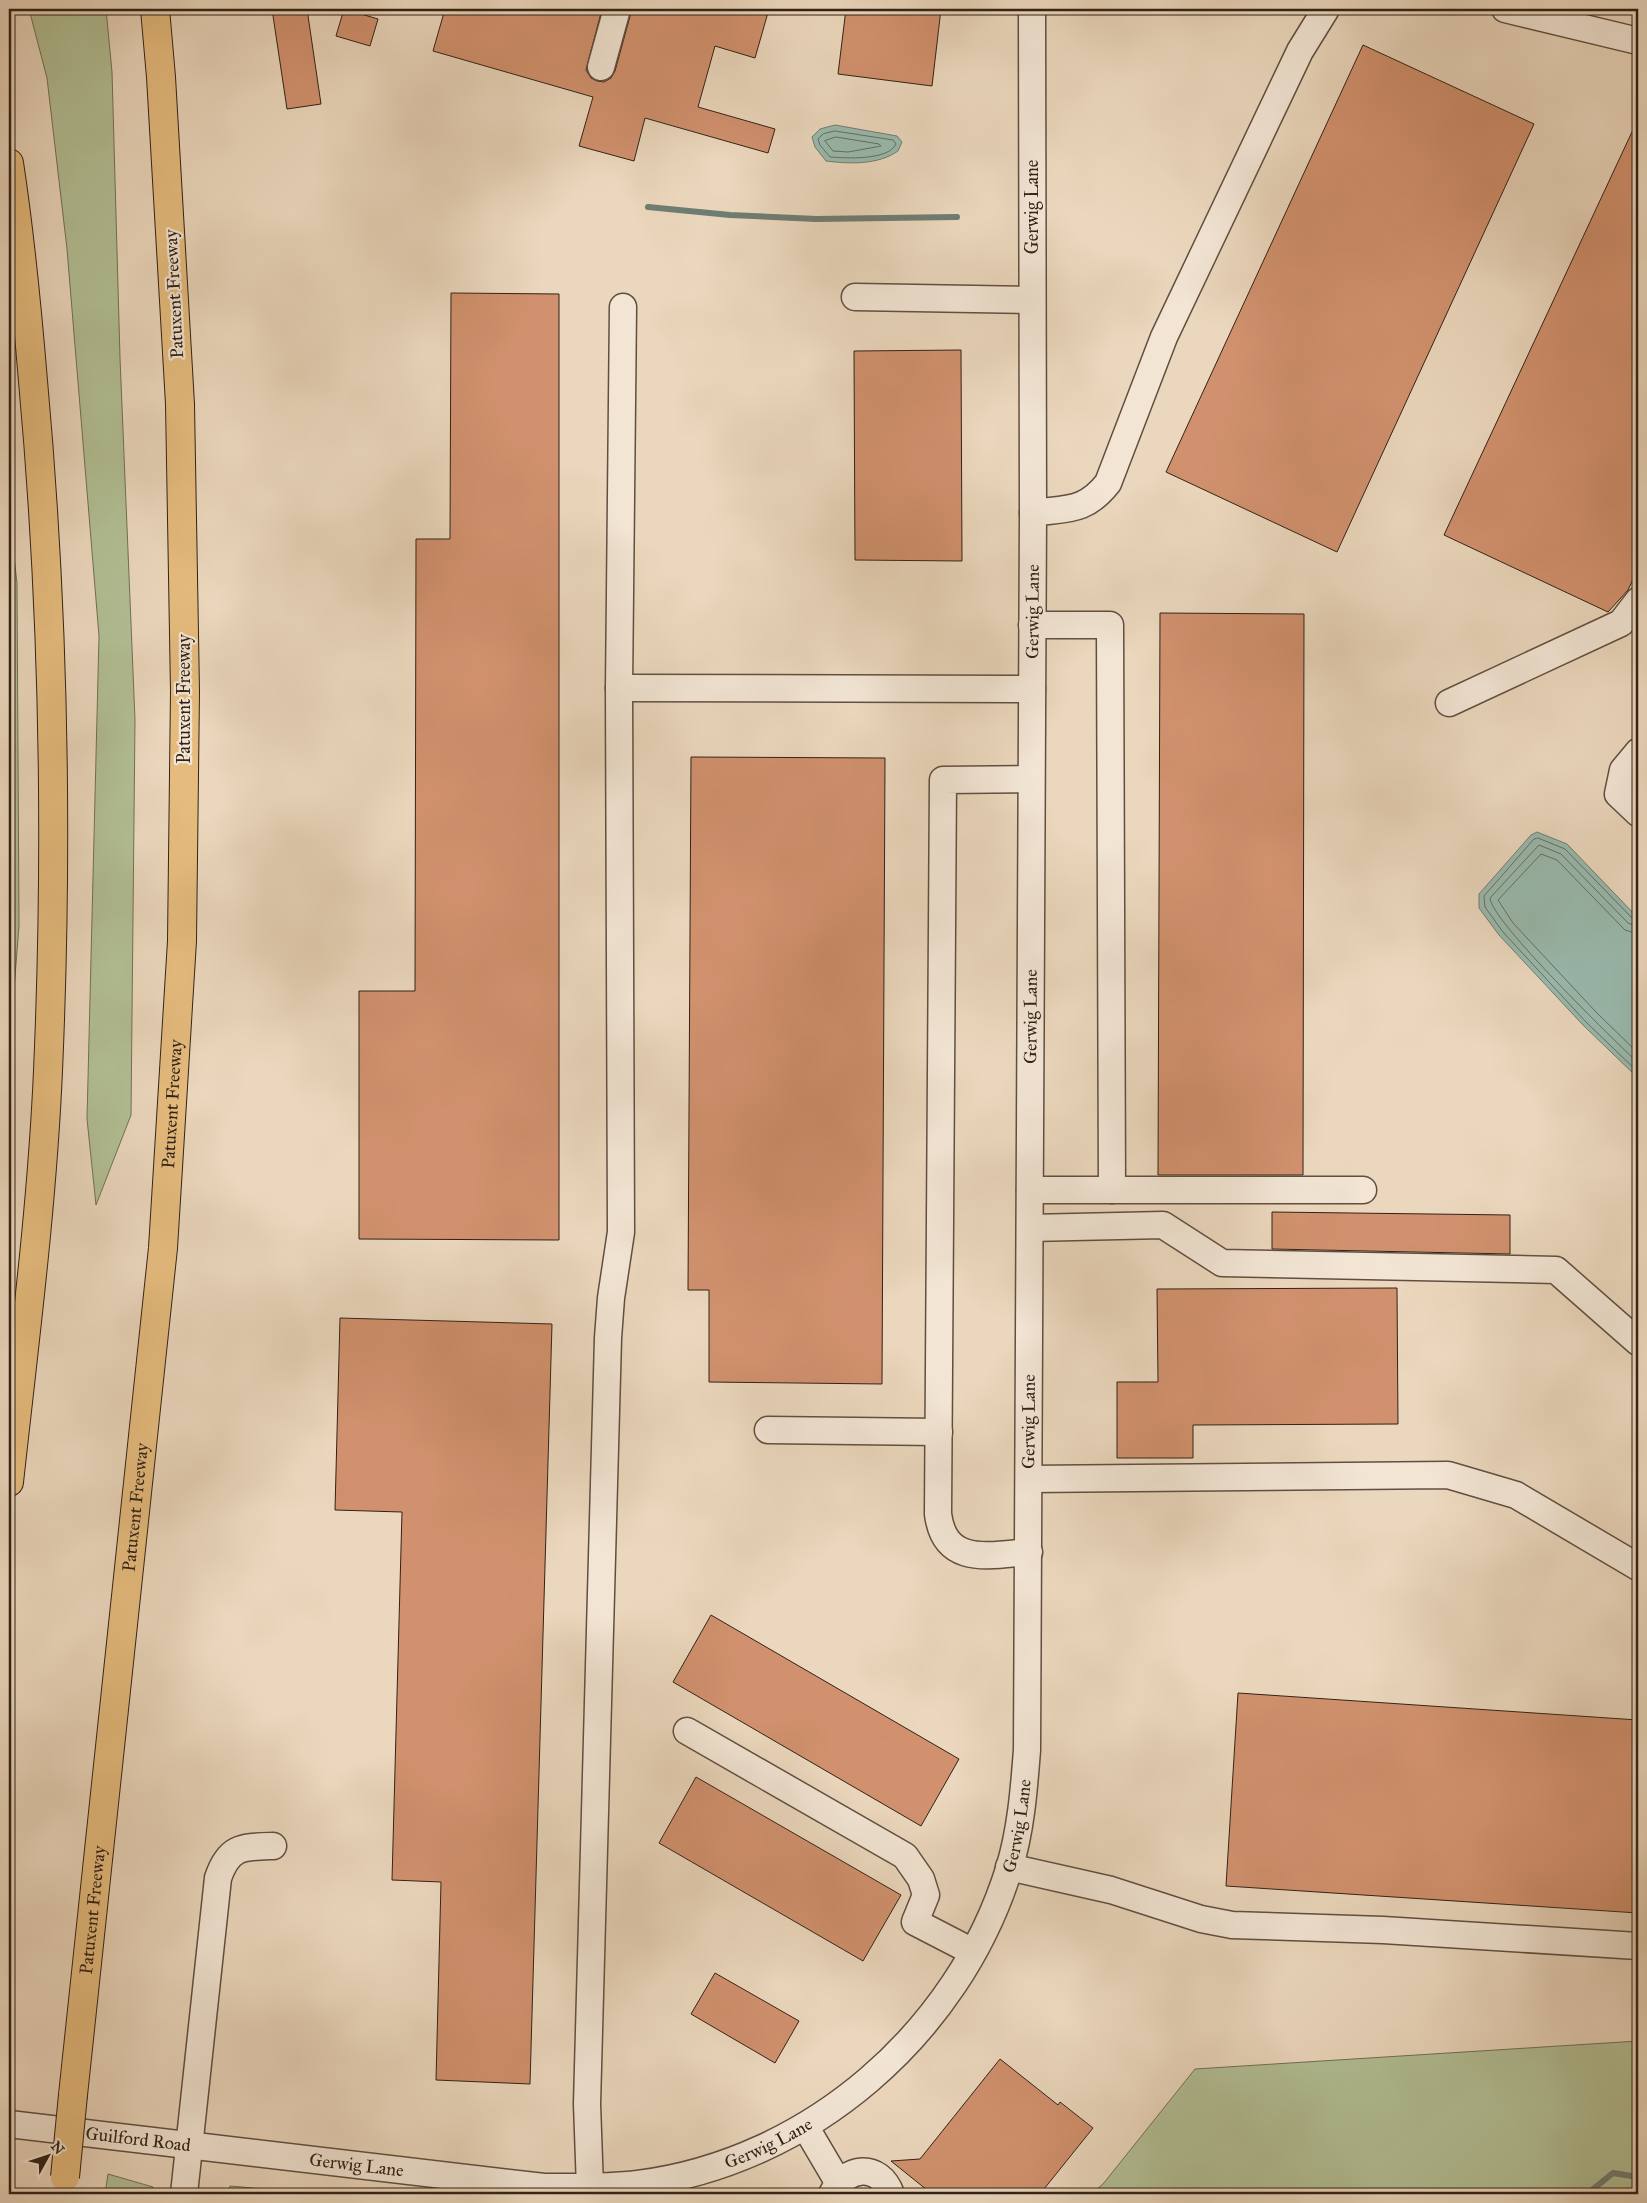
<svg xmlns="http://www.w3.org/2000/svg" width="1647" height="2203" viewBox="0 0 1647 2203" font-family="'IM FELL Great Primer',serif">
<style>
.green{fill:#b2bf95;stroke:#727056}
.water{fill:#99baae;stroke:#6f7d72}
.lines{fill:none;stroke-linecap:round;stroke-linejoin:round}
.shore{stroke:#656e62;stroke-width:1}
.stream{stroke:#6f7d72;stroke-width:6}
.building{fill:#d1916e;stroke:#312217}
.minor-casing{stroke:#604f40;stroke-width:29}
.highway-casing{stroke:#312217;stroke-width:30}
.minor{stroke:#f2e5d4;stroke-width:26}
.highway{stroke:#e6bc7e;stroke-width:28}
.highway-bridge-casing{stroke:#312217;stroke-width:30;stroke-linecap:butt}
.highway-bridge{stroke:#e6bc7e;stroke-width:28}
.labels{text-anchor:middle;stroke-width:4.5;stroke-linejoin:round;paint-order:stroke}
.street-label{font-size:18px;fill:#312217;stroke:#f2e5d4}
</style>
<rect width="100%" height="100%" fill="#ebd7bd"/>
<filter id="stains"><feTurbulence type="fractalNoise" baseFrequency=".004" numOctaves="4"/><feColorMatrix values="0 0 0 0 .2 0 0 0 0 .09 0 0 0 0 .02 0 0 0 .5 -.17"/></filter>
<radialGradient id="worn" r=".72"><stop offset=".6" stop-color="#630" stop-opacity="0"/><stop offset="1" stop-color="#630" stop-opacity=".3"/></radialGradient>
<!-- green -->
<g class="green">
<path d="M29,9H106L112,72L120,358L135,720L131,1115L96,1205L87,1119L99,636L67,249L47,78Z"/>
<path d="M9,514L17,583L19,926L9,1052Z"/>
<path d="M1638,2041V2194H1091L1103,2184L1195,2069Z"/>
<path d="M108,2174L153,2187V2194H105Z"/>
<path d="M230,2186L321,2194H228Z"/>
</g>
<!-- water -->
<g class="water">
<path d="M835,125L897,136L902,142L898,151C878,165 850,164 826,161L815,147L812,137L820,129Z"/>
<path d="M1537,832L1567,844L1638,918V1078L1583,1025L1499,935L1479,908V894L1531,835Z"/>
</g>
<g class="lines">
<!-- shore -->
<g class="shore">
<path d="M835,131L893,140L896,144C888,161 845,158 830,157L820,145L818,139L823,134Z"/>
<path d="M836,137L879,144L881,146L848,152L833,151L825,141Z"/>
<path d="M1638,921L1633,919L1565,849L1538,838L1534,839L1484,896L1485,907L1503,932L1586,1022L1638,1072"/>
<path d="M1638,927L1628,923L1561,854L1539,845L1490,898C1491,921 1615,1041 1638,1063"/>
<path d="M1638,934L1625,930L1557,860L1541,854L1498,900L1513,923L1596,1012L1638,1053"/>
</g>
<!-- stream -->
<g class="stream">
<path d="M648,207L730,215L816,219L957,217"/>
<path d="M1587,2194L1613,2173L1638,2177"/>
</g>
</g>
<!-- building -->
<g class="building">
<path d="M272,9H307L321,104L287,109Z"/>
<path d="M344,9L378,19L370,46L336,36Z"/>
<path d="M445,9H602L586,70L591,78L597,81L604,82L611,78L615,71L632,9H769L755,58L715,46L698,107L775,129L768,153L645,118L634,161L579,146L593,97L433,51Z"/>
<path d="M846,9H941L932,86L838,74Z"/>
<path d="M1363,45L1534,124L1337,552L1166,472Z"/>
<path d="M1638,119V569L1628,590L1608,612L1444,535Z"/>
<path d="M451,293L559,294V1240L359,1239V991H415L416,539H450Z"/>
<path d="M961,350L962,561L855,560L854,351Z"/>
<path d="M1160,613L1304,614L1303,1175H1158Z"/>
<path d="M691,757L885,758L882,1384L709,1382V1290H688Z"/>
<path d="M1272,1212L1510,1215V1254L1272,1249Z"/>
<path d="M1397,1288L1398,1424L1193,1425V1458H1117V1382H1158L1157,1289Z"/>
<path d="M340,1318L552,1324L530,2084L436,2080L441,1882L392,1880L402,1512L335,1510Z"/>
<path d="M711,1615L959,1759L921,1826L673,1682Z"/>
<path d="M1238,1693L1638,1720V1913L1226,1886Z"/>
<path d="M696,1777L901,1895L863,1961L659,1843Z"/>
<path d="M715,1973L799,2021L775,2063L691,2014Z"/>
<path d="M1000,2059L1058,2105L1060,2102L1093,2128L1040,2194H932L891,2161L920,2159Z"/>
</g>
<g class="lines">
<!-- minor casing -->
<g class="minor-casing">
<g id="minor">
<path d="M1505,9L1638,41"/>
<path d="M601,67L617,9"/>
<path d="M855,297L1032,300"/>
<path d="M1033,513C1068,508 1085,512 1108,483L1164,337L1300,51L1326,9"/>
<path d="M1032,625H1110L1112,1190"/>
<path d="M619,688L1032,689"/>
<path d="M1449,703L1621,623L1638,601"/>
<path d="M1638,752L1623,770L1618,794L1638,813"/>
<path d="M1030,1190H1363"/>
<path d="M1030,1228L1163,1225L1222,1263L1556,1270L1638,1342"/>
<path d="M768,1430L939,1432"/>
<path d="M1029,1479L1448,1475L1516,1495L1638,1567"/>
<path d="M1029,1552C990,1555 945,1567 938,1514L943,780L1031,779"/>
<path d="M687,1731L905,1856L921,1879L926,1895L915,1922L973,1952"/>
<path d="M1009,1867L1111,1890L1201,1919L1232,1925L1383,1930L1638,1946"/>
<path id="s1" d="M9,2124L544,2187C575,2187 606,2188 638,2184C810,2162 958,2033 1009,1869C1021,1830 1024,1789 1027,1750L1033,513L1032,9"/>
<path d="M805,2126L838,2182"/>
<path d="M590,2188L587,2104L608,1338L611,1298L621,1232L619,688L623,307"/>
<path d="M184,2194L218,1878C229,1846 242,1847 273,1846"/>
<path d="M832,2194C846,2166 879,2162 891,2194"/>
</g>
</g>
<!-- highway casing -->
<g class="highway-casing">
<g id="highway">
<path d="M9,163C20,235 27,308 33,381C54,611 58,841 48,1071C42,1208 24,1345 9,1482"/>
<path id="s2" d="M73,2095L163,1248L182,941L185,691L180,404L161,77L155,9"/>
</g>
</g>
<!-- minor -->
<use href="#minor" class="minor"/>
<!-- highway -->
<use href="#highway" class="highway"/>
<!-- highway-bridge casing -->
<g class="highway-bridge-casing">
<path id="highway-bridge" d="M65,2177L73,2095"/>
</g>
<!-- highway-bridge -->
<use href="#highway-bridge" class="highway-bridge"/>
</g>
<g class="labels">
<!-- street labels -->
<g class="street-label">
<text transform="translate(1032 207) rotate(-90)" y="6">Gerwig Lane</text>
<text transform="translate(174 294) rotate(-93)" y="6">Patuxent Freeway</text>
<text dy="6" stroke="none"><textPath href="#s1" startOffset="2405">Gerwig Lane</textPath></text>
<text transform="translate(184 699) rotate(-90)" y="6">Patuxent Freeway</text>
<text dy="6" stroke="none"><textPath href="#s1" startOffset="2000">Gerwig Lane</textPath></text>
<text dy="6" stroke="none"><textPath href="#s2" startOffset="996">Patuxent Freeway</textPath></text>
<text dy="6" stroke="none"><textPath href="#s1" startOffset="1595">Gerwig Lane</textPath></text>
<text dy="6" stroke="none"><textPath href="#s2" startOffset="591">Patuxent Freeway</textPath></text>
<text dy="6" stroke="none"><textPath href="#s1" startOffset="1190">Gerwig Lane</textPath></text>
<text dy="6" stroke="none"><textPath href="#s2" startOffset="186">Patuxent Freeway</textPath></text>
<text dy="6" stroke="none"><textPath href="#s1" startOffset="770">Gerwig Lane</textPath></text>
<text dy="6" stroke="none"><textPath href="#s1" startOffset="130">Guilford Road</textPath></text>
<text dy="6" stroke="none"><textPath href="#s1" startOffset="350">Gerwig Lane</textPath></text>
</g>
</g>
<!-- margin -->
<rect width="1647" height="2203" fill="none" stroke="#ebd7bd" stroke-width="30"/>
<rect x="10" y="10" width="1627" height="2183" fill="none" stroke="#312217" stroke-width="2.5"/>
<rect x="15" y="15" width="1617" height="2173" fill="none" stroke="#312217"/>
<!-- north arrow -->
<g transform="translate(48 2156) rotate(50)" stroke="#f2e5d4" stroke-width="4" paint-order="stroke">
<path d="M0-4L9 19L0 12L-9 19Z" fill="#312217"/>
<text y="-8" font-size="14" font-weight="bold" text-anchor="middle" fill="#312217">N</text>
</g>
<rect width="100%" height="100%" filter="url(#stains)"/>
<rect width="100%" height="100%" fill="url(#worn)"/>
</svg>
